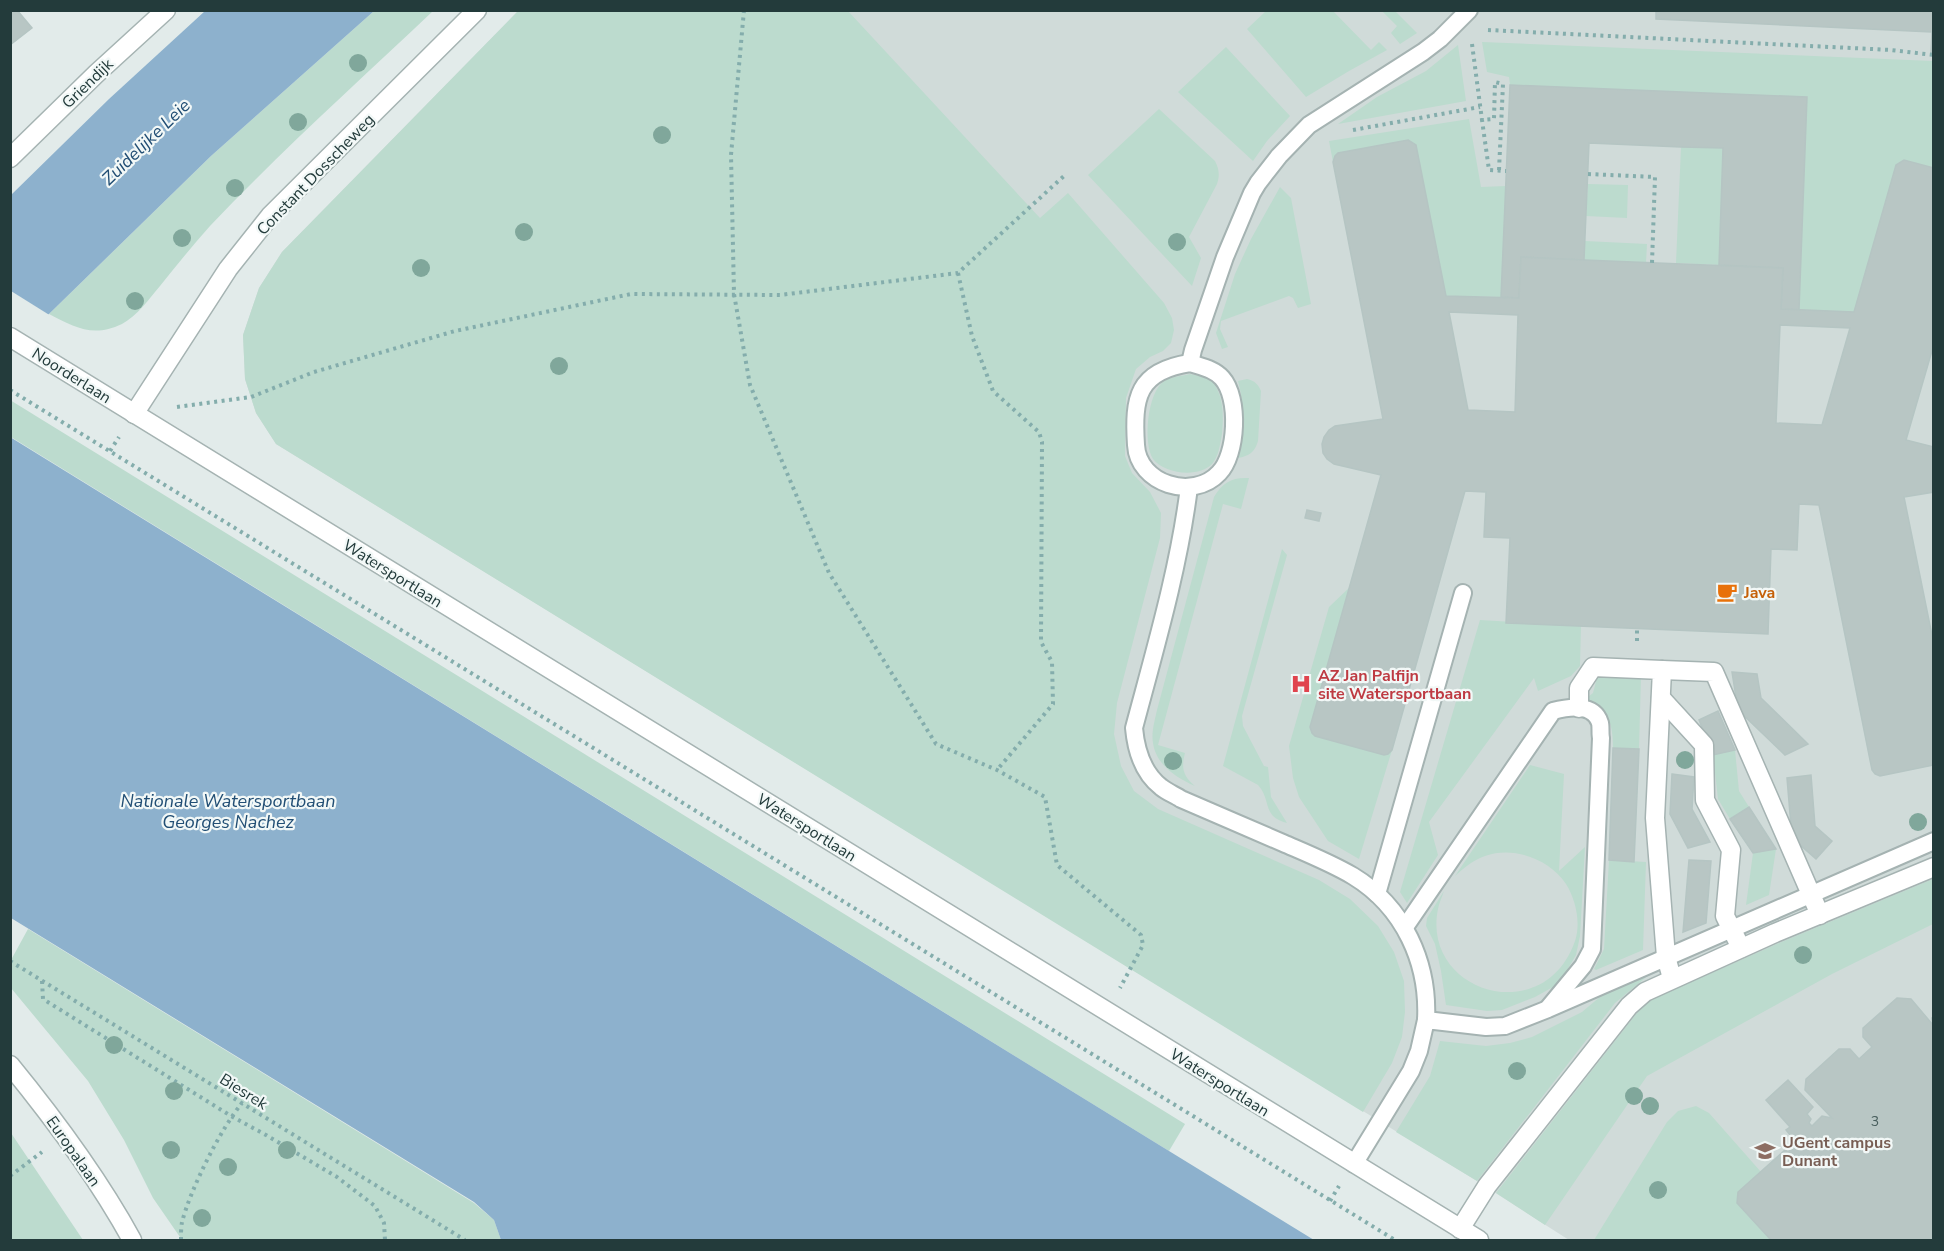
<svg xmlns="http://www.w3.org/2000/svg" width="1944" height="1251" viewBox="0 0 1944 1251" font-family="'Nunito Sans',sans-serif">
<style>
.built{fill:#d0dbd9}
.green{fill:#bcdbce}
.water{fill:#8db1cd}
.pier{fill:#e2ebea}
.building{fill:#b8c6c4;stroke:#b5c5c3;stroke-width:1.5;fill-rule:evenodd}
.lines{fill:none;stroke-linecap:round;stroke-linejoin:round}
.service-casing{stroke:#a5b3b2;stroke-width:20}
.pedestrian-casing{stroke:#a5b3b2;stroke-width:21}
.minor-casing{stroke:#a5b3b2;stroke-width:21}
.tertiary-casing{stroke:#a5b3b2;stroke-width:21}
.path{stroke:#84adac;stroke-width:4;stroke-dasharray:3 4.5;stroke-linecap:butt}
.service{stroke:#fff;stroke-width:16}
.pedestrian{stroke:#fff;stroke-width:18}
.minor{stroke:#fff;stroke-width:18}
.tertiary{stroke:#fff;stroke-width:18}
.tree{fill:#80a79b}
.labels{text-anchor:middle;stroke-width:4.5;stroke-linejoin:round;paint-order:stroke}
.number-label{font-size:14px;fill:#485e5d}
.street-label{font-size:16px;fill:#233b3b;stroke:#f2f8f7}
.food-label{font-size:16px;font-weight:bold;fill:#c56008;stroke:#f2f8f7;text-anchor:start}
.health-label{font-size:16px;font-weight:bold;fill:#be3a42;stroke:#f2f8f7;text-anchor:start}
.education-label{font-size:16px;font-weight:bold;fill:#785e54;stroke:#f2f8f7;text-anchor:start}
.water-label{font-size:18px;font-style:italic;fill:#214e74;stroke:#f2f8f7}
</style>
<rect width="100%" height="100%" fill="#e2ebea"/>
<!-- built -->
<path class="built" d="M518,11H1933V1240H1569L1477,1181L276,444L256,413L245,379L243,335L259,288L282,252Z"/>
<!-- green -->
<g class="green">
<path d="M374,11H433C358,82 281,151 210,226C193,245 176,266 160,286C149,299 137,316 122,324C93,338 74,327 49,314L211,156Z"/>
<path d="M518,11H848L1040,218L1068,193L1164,303L1172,318L1174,330L1171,343L1163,351L1150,357L1136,369L1126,398L1125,456L1132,473L1150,492L1161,513L1160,538L1117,703L1114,734L1121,766L1134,791L1158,809L1319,880L1350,899L1378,926L1394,952L1404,981L1405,1012L1402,1037L1392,1063L1363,1112L276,444L256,413L245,379L243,335L259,288L282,252Z"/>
<path d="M1266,11H1333L1371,50L1379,42L1387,50L1349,71L1306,97L1247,29Z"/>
<path d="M1382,11H1395L1417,33L1400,44L1391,33L1397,26Z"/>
<path d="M1482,42L1933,61V168L1904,160L1896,165L1854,312L1799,310L1807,97L1510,85L1509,77L1487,72Z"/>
<path d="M1458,45L1466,101L1338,124L1377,97L1426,71Z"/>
<path d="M1226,47L1290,116L1267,141L1253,161L1178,92Z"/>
<path d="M1159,109L1215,161C1219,169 1220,175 1217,184L1189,237L1201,258L1192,286L1088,175Z"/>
<path d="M1469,119L1481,187L1506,186L1501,297L1446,296L1416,146L1408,140L1338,153L1335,156L1333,162L1329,141Z"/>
<path d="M1681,147L1723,148L1719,265L1676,263Z"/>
<path d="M1588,184L1628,185L1627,218L1586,216Z"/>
<path d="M1280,187L1291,198L1311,304L1298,308L1293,298L1289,296L1221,321L1220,329L1228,347L1222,349L1216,333L1235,274L1251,239Z"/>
<path d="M1585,241L1647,244L1646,263L1584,260Z"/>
<path d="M1190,374L1209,378C1224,392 1224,415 1222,434C1220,444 1219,456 1212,464C1199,478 1164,474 1153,459C1143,443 1147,393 1164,381C1170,377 1182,376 1190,374Z"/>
<path d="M1247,379C1255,381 1258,384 1261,391L1258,441C1255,452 1249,456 1238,458C1244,432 1245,407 1238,381Z"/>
<path d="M10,400L1185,1124L1169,1151L11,437Z"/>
<path d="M1249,478L1241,509L1223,504L1158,745L1185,753C1181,768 1183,776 1195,786C1177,778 1156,765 1153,743C1151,732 1155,720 1157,710L1214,497C1223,482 1232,477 1249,478Z"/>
<path d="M1282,549L1287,555L1242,716L1243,726L1264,766L1268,767L1271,797L1287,823C1261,816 1272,800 1258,785L1223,766Z"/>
<path d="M1350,587L1310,727L1312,733L1315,736L1384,755L1388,754L1392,750L1359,859L1328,841L1299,797L1293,778L1289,746L1329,607Z"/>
<path d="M1480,620L1581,626L1580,666L1571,676L1538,691L1534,678L1429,822L1438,855L1407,903L1400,892Z"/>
<path d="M1598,674L1641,676L1639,749L1613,748C1613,724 1609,707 1583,701L1593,693Z"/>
<path d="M1735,750L1739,791L1749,807L1730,819L1718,799L1713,755Z"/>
<path d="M1530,765L1564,774L1559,871L1585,847L1580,936L1576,955L1566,972L1553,987L1535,997L1502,1010L1487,1011L1446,1005L1441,971L1435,944L1426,926L1427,918L1444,891C1442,897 1439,903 1438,909C1421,992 1544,1030 1575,941C1581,923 1576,900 1566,884C1549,859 1514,846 1485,856C1473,860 1464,868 1455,876Z"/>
<path d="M1776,849L1769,895L1746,905L1753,853Z"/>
<path d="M1609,860L1646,862L1643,950L1596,970L1594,969L1604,949Z"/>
<path d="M1933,879V924L1832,974L1647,1076L1545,1225L1496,1193L1637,1013L1651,1000L1779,943Z"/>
<path d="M28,929L474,1203L494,1220L501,1240H182L153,1198L124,1140L88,1081L11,988V960Z"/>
<path d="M1650,974L1615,1003L1477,1181L1396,1132L1430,1076L1440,1041L1486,1046L1510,1043L1532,1037L1582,1012L1601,996Z"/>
<path d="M1696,1106L1709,1113L1761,1172L1737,1203L1771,1240H1594L1667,1122L1678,1111Z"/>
<path d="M11,1133L83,1240H11Z"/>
</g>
<!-- water -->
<g class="water">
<path d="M205,11H374L211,156L11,351V195L109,99Z"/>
<path d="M10,437L1169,1151L1314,1240H501L494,1220L474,1202L11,918Z"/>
</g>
<!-- pier -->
<path class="pier" d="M11,291L51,316L10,354Z"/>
<!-- building -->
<g class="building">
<path d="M10,10H17L32,28L10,45Z"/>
<path d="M1656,10H1934V53H1931L1932,32L1656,19Z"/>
<path d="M1510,85L1807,97L1799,310L1781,309L1783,268L1719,265L1723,148L1681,147L1589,143L1584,260L1521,257L1519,298L1501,297Z"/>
<path d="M1408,140L1416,145L1446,296L1519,298L1521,257L1584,260L1783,268L1781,309L1854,312L1896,165L1904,160L1934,168V344L1906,440L1934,447V492L1904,497L1934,645V765L1880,776L1875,774L1872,770L1819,505L1799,504L1797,550L1771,549L1768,634L1506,623L1510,538L1484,537L1486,492L1465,491L1392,750L1388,754L1384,755L1315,736L1312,733L1310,727L1381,475L1334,464L1327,459L1323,453L1322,444L1324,437L1329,430L1335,426L1383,419L1333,162L1335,156L1338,153ZM1449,312L1518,315L1515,412L1468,410ZM1780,325L1850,328L1822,425L1776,423Z"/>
<path d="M1307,510L1321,513L1319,521L1305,518Z"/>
<path d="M1732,672L1757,674L1761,698L1808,744L1785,755L1738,710Z"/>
<path d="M1718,711L1735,750L1713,755L1699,720Z"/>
<path d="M1613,748L1639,749L1634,862L1609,860Z"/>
<path d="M1672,774L1694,777L1692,809L1710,842L1688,848L1670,814Z"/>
<path d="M1811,775L1815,826L1832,841L1816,859L1792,838L1787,778Z"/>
<path d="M1749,807L1776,849L1753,853L1730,819Z"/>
<path d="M1689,860L1711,861L1706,923L1683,932Z"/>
<path d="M1897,998L1911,999L1933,1025L1932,1018L1934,1017V1240H1771L1737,1203L1738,1192L1795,1141L1786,1130L1790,1127L1766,1100L1788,1080L1813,1107L1807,1114L1811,1119L1809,1123L1812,1126L1822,1116L1832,1118L1805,1090L1806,1079L1839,1049H1850L1859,1059L1872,1047L1863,1037V1028Z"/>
</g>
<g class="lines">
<!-- service casing -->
<g class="service-casing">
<g id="service">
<path d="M1190,363L1193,350L1225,257L1252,193L1258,183L1279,156L1309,125L1423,52L1440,39L1469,10"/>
<path d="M1190,363C1202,367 1214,369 1222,378C1240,398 1237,455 1219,473C1193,501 1138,484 1136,445C1133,398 1137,371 1190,363Z"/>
<path d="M1189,487C1179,568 1155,649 1134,728C1136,750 1143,773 1161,787C1167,792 1175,795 1181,799C1215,814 1249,828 1283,843C1306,853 1331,863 1353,876C1404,907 1429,963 1426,1020"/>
<path d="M1377,894L1463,593"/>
<path d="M1405,927L1553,711C1568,707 1594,703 1600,723C1601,727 1600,734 1601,738L1592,949L1583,966L1549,1007"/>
<path d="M1354,1164L1411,1071L1419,1051L1426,1020L1486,1027L1505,1026L1548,1009L1934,841"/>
</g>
</g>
<!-- pedestrian casing -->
<g class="pedestrian-casing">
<g id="pedestrian">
<path d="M1662,670L1714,672L1820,915"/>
<path d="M1661,698L1704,745L1705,800L1731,850L1725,916L1741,948"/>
<path d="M1579,708V688L1593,667L1662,670L1655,818L1666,957L1672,978"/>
<path d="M1460,1229L1487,1186L1629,1006L1645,992L1775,933L1934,867"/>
</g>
</g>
<!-- minor casing -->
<g class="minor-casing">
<g id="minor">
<path d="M10,158L96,74L166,10"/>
<path d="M134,414L228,269L270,216L477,10"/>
</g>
</g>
<!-- tertiary casing -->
<g class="tertiary-casing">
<g id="tertiary">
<path d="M10,337L1479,1240"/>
<path d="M10,1065C55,1120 98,1178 132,1240"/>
</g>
</g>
<!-- path -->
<g class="path">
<path d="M744,10L731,155L734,294L750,385L829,573L936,744L997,770L1045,797L1057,865L1141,935L1143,945L1120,988"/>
<path d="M1488,30L1891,50L1934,55"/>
<path d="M1472,44L1482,120"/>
<path d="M1353,130L1480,107"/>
<path d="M1499,170L1503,84L1495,82L1494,119L1482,120L1489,170L1506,171"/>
<path d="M1588,174L1655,177L1652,263"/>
<path d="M958,273L972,336L993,391L1039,432L1042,442L1041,642L1052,662L1053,704L997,770"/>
<path d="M10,390L1395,1240"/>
<path d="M177,407L251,397L314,372L455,331L631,294L780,295L958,273L1065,175"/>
<path d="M110,451L119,437"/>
<path d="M1637,641V628"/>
<path d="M10,961L465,1240"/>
<path d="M42,981L43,999L231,1116L266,1135L337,1177L375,1206L384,1223L385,1240"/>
<path d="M10,1176L42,1152"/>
<path d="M1330,1201L1339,1186"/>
<path d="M181,1240C181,1234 181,1227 182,1222C191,1188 220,1130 242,1103"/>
</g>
<!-- service -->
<use href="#service" class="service"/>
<!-- pedestrian -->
<use href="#pedestrian" class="pedestrian"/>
<!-- minor -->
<use href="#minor" class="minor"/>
<!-- tertiary -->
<use href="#tertiary" class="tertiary"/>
</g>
<!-- trees -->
<g class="tree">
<circle cx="358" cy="63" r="9"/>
<circle cx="298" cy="122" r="9"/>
<circle cx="662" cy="135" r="9"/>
<circle cx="235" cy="188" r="9"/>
<circle cx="524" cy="232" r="9"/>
<circle cx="182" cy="238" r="9"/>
<circle cx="1177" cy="242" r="9"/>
<circle cx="421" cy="268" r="9"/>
<circle cx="135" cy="301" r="9"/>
<circle cx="559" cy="366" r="9"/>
<circle cx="1685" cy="760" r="9"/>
<circle cx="1173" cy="761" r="9"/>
<circle cx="1918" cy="822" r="9"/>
<circle cx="1803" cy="955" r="9"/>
<circle cx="114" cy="1045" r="9"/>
<circle cx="1517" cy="1071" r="9"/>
<circle cx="174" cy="1091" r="9"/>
<circle cx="1634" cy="1096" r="9"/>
<circle cx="1650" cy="1106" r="9"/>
<circle cx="171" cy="1150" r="9"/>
<circle cx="287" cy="1150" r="9"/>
<circle cx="228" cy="1167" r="9"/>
<circle cx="1658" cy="1190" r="9"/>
<circle cx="202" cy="1218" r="9"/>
</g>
<!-- icons -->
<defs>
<g id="cafe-bare" transform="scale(1.62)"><path d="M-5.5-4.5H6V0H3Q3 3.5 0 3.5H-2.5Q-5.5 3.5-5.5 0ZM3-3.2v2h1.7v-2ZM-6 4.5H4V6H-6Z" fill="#e8710a" stroke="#f2f8f7" stroke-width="2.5" paint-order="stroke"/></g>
<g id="hospital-bare" transform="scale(1.62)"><path d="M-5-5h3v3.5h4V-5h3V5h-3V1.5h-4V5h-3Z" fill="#e0444e" stroke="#f2f8f7" stroke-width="2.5" paint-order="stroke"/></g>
<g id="university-bare" transform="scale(1.62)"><path d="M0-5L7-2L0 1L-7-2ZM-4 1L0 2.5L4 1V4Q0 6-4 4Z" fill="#8d6e63" stroke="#f2f8f7" stroke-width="2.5" paint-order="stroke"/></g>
</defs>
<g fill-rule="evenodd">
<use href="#cafe-bare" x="1727" y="592"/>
<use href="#hospital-bare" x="1301" y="684"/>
<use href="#university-bare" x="1765" y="1151"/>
</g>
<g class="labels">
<!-- number labels -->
<g class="number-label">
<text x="1875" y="1126">3</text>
</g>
<!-- street labels -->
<g class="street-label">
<text transform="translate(87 83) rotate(-44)" y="6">Griendijk</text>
<text transform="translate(315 174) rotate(-46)" y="6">Constant Dosscheweg</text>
<text transform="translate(72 375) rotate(32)" y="6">Noorderlaan</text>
<text transform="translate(393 573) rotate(32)" y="6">Watersportlaan</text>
<text transform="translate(807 827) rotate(32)" y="6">Watersportlaan</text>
<text transform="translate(1220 1082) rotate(32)" y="6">Watersportlaan</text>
<text transform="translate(244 1091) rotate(32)" y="6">Biesrek</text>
<text transform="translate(74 1151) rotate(55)" y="6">Europalaan</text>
</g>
<!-- food labels -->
<g class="food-label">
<text x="1744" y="598">Java</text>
</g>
<!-- health labels -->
<g class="health-label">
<text x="1318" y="681">AZ Jan Palfijn<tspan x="1318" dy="18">site Watersportbaan</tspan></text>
</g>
<!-- education labels -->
<g class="education-label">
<text x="1782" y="1148">UGent campus<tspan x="1782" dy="18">Dunant</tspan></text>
</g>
<!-- water labels -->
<g class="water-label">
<text transform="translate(146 142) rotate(-44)" y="6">Zuidelijke Leie</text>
<text x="228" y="807">Nationale Watersportbaan<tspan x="228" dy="21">Georges Nachez</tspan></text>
</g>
</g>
<!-- border -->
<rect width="1944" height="1251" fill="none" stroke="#233b3b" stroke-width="24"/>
</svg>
